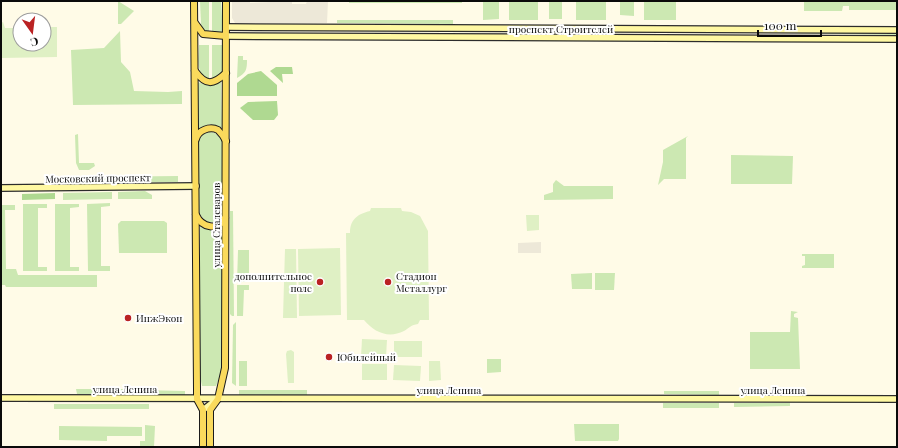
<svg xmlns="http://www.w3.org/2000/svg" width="898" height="448" viewBox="0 0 898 448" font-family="'Playfair Display',serif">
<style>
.green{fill:#cce8b2}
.forest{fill:#afd991}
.pitch{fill:#dff0c4}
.plaza{fill:#ede8d8}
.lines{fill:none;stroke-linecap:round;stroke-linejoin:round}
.secondary-casing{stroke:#2c2c2c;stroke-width:8}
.primary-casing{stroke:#1b1b1b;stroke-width:8}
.secondary{stroke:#fff8a2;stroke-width:5.5}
.primary{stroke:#fada5c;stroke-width:6}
.poi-dot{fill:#ba2223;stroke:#fff;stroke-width:1.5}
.labels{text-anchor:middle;stroke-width:4;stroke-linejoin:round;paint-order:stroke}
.street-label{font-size:10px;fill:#0a0a0a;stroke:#fff}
.poi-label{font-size:10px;fill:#0a0a0a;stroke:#fff;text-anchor:start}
</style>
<rect width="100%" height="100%" fill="#fffbe7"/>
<!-- green -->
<g class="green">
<path d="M118,1L134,11L121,24H118Z"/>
<path d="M200,1H209V34L203,31L201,24Z"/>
<path d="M212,1H221L223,34H212Z"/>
<rect x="349" y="1" width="113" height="2"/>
<path d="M483,1H499V19L483,20Z"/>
<rect x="509" y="1" width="29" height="19"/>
<rect x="549" y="1" width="13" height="18"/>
<rect x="576" y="1" width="30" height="19"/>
<path d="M620,1H634V16L620,15Z"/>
<rect x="644" y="1" width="32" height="19"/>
<path d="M804,1H897V10H849V6H843L842,11H804Z"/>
<path d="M337,20H453V24L337,23Z"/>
<path d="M731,30L897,31V35L731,32Z"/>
<path d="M120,31L121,62L130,72L134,91L168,92L182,91V104L73,105L71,50L104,48Z"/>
<path d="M199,45H209V80C195,74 199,58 199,45Z"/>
<path d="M212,45H223V72L212,80Z"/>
<path d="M238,56H243V60H247C247,70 246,73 237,78Z"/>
<path d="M221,81L222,128L210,124L198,129L197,82L210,86Z"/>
<path d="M210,132L215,133L223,141V217C218,222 213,223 206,222L198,212V142L203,134Z"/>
<path d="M78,134L79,163H94L95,166L89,170H79L76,163L75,135Z"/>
<path d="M688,136L686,138V179H664L658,185L663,162V150Z"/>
<path d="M731,155L793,156L792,184H731Z"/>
<path d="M178,176V182L79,184V180L87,177Z"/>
<path d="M556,180L564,186H613V199L544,200V195L553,192V184Z"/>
<path d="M145,191L152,195V199H118V192Z"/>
<path d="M112,192V199L63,200V193Z"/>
<path d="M110,203V206L101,207V266H110V271H88L87,204Z"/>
<path d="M23,204H47V208H38V267H47V271H23Z"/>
<path d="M55,204H79V207L70,208V267H79V271H55Z"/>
<path d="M1,205H15V210H5L6,269H16L18,275H97V287H6L5,285H1Z"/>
<path d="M230,211H233L234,316H232L230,314Z"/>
<path d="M121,221H164L167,223V253H119L118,224Z"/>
<path d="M200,227L218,232L222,236L223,369L216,386H202L200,376Z"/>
<path d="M238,250H249V282H237Z"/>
<path d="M802,254H834V268H802V266L805,265V256H802Z"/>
<path d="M592,273V289H572L571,274Z"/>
<path d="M595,273H615L614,290H595Z"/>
<path d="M237,285H249V290H244L243,316H237Z"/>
<path d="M791,311L798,312L794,314V317L798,318L800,369H750V332H790Z"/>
<path d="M236,322V386L232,383L233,325Z"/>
<path d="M487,359H501V372L487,373Z"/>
<rect x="239" y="361" width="8" height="25"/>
<path d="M76,389H129V394H77Z"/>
<path d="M138,390L185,391V395L138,394Z"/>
<rect x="239" y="390" width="68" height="7"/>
<path d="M664,391H719V395L664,394Z"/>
<rect x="663" y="403" width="56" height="5"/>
<path d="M734,403H790V406L734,407Z"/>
<rect x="54" y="404" width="95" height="5"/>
<path d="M574,424H619V439L618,441H575Z"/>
<path d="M145,425L155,426L154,447H140V441H145Z"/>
<path d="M59,426L142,427V436H107V441L59,440Z"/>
</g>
<!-- forest -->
<g class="forest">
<path d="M276,67H292L293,74H282L283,83L270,71Z"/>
<path d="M261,71L277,85V96H237V83L248,74Z"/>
<path d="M277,101L278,115L274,120H253L240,108L248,102Z"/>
<path d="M55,193V199L22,200V194Z"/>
</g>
<!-- pitch -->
<g class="pitch">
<path d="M3,22L5,28H20V44H44V27H57V57L1,58V23Z"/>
<path d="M371,208H401L402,211L411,212L420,216L428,231L429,320H420L418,324C411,325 409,328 404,331C388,339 374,332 364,320H347L346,233H350C350,219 358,214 370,211Z"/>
<path d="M526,215H539V230L527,231Z"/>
<path d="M340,248L341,315L299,316L298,249Z"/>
<path d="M285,249H296L297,318H283Z"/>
<path d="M362,339L387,340L386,357H361Z"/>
<rect x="394" y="341" width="28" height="16"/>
<path d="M291,350L294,352V383H288L286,354L287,351Z"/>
<path d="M429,361H440L441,380L429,381Z"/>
<rect x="362" y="364" width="25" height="16"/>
<path d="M394,365L421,366L420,381L393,380Z"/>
</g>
<!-- plaza -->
<g class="plaza">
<path d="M250,1V3L292,1V4H306L307,1H328L327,23H235L232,18V2Z"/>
<path d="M541,242V253H518V243Z"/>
</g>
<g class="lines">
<!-- secondary casing -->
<g class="secondary-casing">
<g id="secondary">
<path d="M226,27L897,30"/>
<path d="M226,36L897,39"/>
<path d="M1,188L196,186"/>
<path d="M1,398L897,399"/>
<path d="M203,410L216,400"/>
</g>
</g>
<!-- primary casing -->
<g class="primary-casing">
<g id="primary">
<path d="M194,1L197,388V399L203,410V447"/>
<path d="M195,23L203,34L226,36"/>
<path d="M195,71C206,86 213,85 226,73"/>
<path d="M196,139C198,130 210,126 218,130C221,133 224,137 226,141"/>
<path d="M196,215C202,228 218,231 225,218"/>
<path d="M210,447V410L218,399L225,368L226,1"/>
</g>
</g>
<!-- secondary -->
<use href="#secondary" class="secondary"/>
<!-- primary -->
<use href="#primary" class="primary"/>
</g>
<!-- markers -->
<g class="poi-dot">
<circle cx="320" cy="282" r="4"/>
<circle cx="388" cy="282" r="4"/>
<circle cx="128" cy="318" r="4"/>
<circle cx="329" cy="357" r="4"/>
</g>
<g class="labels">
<!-- street labels -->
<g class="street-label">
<text x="561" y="33">проспект Строителей</text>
<text transform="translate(98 178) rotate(-1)" y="4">Московский проспект</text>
<text transform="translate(216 225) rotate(-90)" y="4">улица Сталеваров</text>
<text x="125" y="393">улица Ленина</text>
<text x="449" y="394">улица Ленина</text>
<text x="773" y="394">улица Ленина</text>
</g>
<!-- poi labels -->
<g class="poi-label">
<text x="312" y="280" text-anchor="end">дополнительное<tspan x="312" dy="12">поле</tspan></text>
<text x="396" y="280">Стадион<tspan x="396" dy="12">Металлург</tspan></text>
<text x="136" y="322">ИнжЭкон</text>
<text x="337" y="361">Юбилейный</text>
</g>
</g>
<!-- border -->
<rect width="898" height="448" fill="none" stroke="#0a0a0a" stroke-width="4"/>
<!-- north arrow -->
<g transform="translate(32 32) rotate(166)"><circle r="19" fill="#ffffff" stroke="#9d9d9d"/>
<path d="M0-3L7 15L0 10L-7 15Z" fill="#ba2223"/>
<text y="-6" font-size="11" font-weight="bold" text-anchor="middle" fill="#0a0a0a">С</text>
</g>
<!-- scale -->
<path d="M758 30v6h63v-6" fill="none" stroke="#0a0a0a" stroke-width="2"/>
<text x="764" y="30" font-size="12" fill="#0a0a0a" stroke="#ffffff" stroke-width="3" paint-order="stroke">100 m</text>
</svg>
